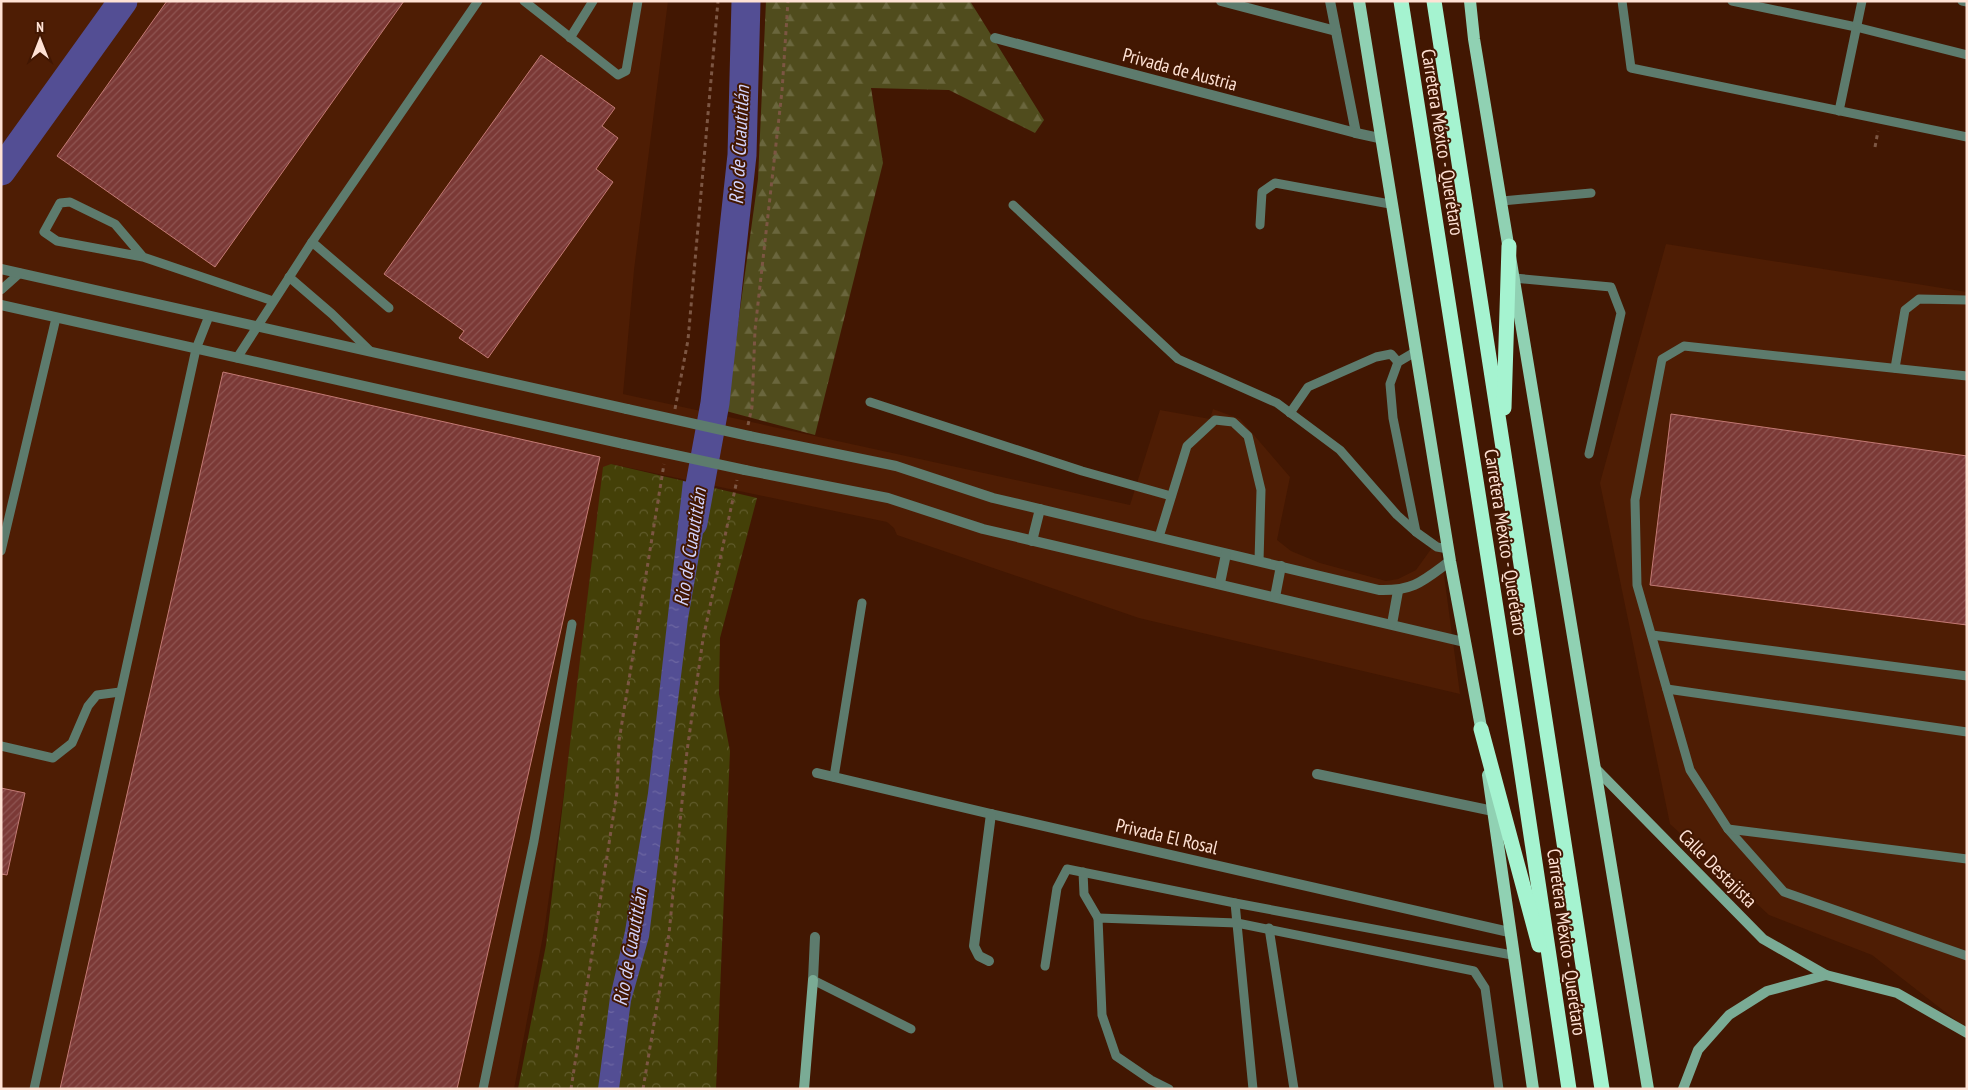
<svg xmlns="http://www.w3.org/2000/svg" width="1968" height="1090" viewBox="0 0 1968 1090" font-family="'PT Sans Narrow',sans-serif">
<style>
.built{fill:#4e1d04}
.forest{fill:url(#forest-firs)}
.park{fill:url(#park-crowns)}
.water{fill:url(#water-ripples)}
.lines{fill:none;stroke-linecap:round;stroke-linejoin:round}
.river{stroke:#534e94;stroke-width:29}
.building{fill:url(#building-hatch);stroke:#c37a75}
.path{stroke:#7c5643;stroke-width:3;stroke-dasharray:4 4;stroke-linecap:butt}
.lane{stroke:#5d7b6d;stroke-width:9}
.street{stroke:#5d7b6d;stroke-width:10}
.secondary{stroke:#7aab95;stroke-width:10}
.primary{stroke:#90d1b3;stroke-width:12}
.highway{stroke:#a5f3d0;stroke-width:15}
.street-bridge{stroke:#5d7b6d;stroke-width:10}
.labels{text-anchor:middle;stroke-width:4;stroke-linejoin:round;paint-order:stroke}
.street-label{font-size:19px;fill:#ffe2d5;stroke:#421702}
.water-label{font-size:20px;font-style:italic;fill:#d1d2fb;stroke:#421702}
</style>
<defs>
<pattern id="forest-firs" width="22" height="20" patternUnits="userSpaceOnUse" patternTransform="scale(1.25)"><rect width="22" height="20" fill="#504c1d"/><path d="M5 1l3.5 6h-7zM16 11l3.5 6h-7z" fill="#6a663d"/></pattern>
<pattern id="park-crowns" width="20" height="18" patternUnits="userSpaceOnUse" patternTransform="scale(1.25)"><rect width="20" height="18" fill="#444008"/><path d="M2 6a3 3 0 1 1 6 0M12 15a3 3 0 1 1 6 0" fill="none" stroke="#605b2b"/></pattern>
<pattern id="water-ripples" width="26" height="14" patternUnits="userSpaceOnUse" patternTransform="scale(1.25)"><rect width="26" height="14" fill="#534e94"/><path d="M2 4q2-2 4 0t4 0M15 11q2-2 4 0t4 0" fill="none" stroke="#6d67a2"/></pattern>
<pattern id="building-hatch" width="6" height="6" patternUnits="userSpaceOnUse" patternTransform="scale(1.25)"><rect width="6" height="6" fill="#7b3936"/><path d="M-1 1l2-2M0 6l6-6M5 7l2-2" fill="none" stroke="#8f5552"/></pattern>
</defs>
<rect width="100%" height="100%" fill="#421702"/>
<!-- built -->
<g class="built">
<path d="M1,1H668L634,270L623,394L1130,505L1160,410L1210,419L1213,409L1240,419L1290,477L1277,540L1291,551L1320,563L1386,581L1398,579L1416,570L1439,538L1460,694L1139,618L897,535L894,528L887,522L611,464L545,925L514,1089H1Z"/>
<path d="M1666,244L1967,292V1029L1872,955L1769,915L1670,824L1600,483Z"/>
</g>
<!-- forest -->
<path class="forest" d="M766,1H970L1044,120L1035,133L949,90L871,88L883,163L815,435L726,411L758,179Z"/>
<!-- park -->
<path class="park" d="M611,464L757,498L720,638L719,694L730,751L716,1089H518L546,945L603,467Z"/>
<!-- water -->
<path class="water" d="M683,481L711,487L688,619L649,937L631,1001L619,1089H598L610,997L625,931L648,793Z"/>
<g class="lines">
<!-- river -->
<g class="river">
<path d="M1,171L123,1"/>
<path d="M693,523L715,403L742,155L746,1"/>
</g>
</g>
<!-- building -->
<g class="building">
<path d="M167,1H404L215,267L57,156Z"/>
<path d="M541,55L615,108L602,126L618,138L596,169L613,182L488,358L459,338L464,331L384,274Z"/>
<path d="M223,372L600,457L457,1089H60Z"/>
<path d="M1671,414L1967,456V625L1650,585Z"/>
<path d="M1,788L25,793L7,875L1,874Z"/>
</g>
<g class="lines">
<!-- path -->
<g class="path">
<path d="M1875,147L1878,131"/>
<path d="M675,409L688,340L718,1"/>
<path d="M748,425L752,407L755,330L782,91L788,1"/>
<path d="M571,1089L617,792L619,741L664,464"/>
<path d="M643,1089L669,934L687,751L703,639L737,480"/>
</g>
<!-- lane -->
<g class="lane">
<path d="M524,1L618,75L626,71L638,1"/>
<path d="M1622,1L1631,68L1967,137"/>
<path d="M1732,1L1856,27L1967,55"/>
<path d="M1962,1L1967,2"/>
<path d="M570,38L593,1"/>
<path d="M1839,111L1862,1"/>
<path d="M1502,201L1591,193"/>
<path d="M1013,205L1178,359L1277,403L1340,450L1397,515L1416,532"/>
<path d="M1260,225L1262,192L1275,183L1390,204"/>
<path d="M312,242L389,308"/>
<path d="M143,257L115,224L70,202L60,203L44,232L57,241L143,257L273,301"/>
<path d="M289,277L332,314L370,351"/>
<path d="M1514,278L1611,287L1621,313L1589,454"/>
<path d="M1,290L20,273"/>
<path d="M1415,352L1398,362L1390,384L1393,418L1416,532L1437,547L1448,549"/>
<path d="M237,358L312,242L478,1"/>
<path d="M1895,368L1905,310L1919,299L1967,300"/>
<path d="M1967,376L1684,346L1662,359L1635,500L1637,585L1690,770L1728,829L1784,892L1967,956"/>
<path d="M870,402L1082,471L1171,496"/>
<path d="M1290,413L1308,387L1376,357L1391,354L1398,362"/>
<path d="M1159,537L1187,446L1215,420L1233,422L1248,436L1261,490L1259,561"/>
<path d="M1,551L56,318"/>
<path d="M1652,635L1967,676"/>
<path d="M1667,689L1967,732"/>
<path d="M1,746L53,758L72,743L88,706L97,695L120,692"/>
<path d="M834,777L862,603"/>
<path d="M1728,829L1967,859"/>
<path d="M1083,872L1084,894L1098,918"/>
<path d="M1235,903L1253,1089"/>
<path d="M1269,928L1294,1089"/>
<path d="M1045,966L1057,888L1067,869L1235,903L1512,955"/>
<path d="M813,980L911,1029"/>
<path d="M34,1089L196,349L209,316"/>
<path d="M483,1089L534,841L572,624"/>
<path d="M1169,1089L1151,1080L1116,1056L1102,1015L1098,918L1237,923L1474,971L1485,988L1499,1089"/>
</g>
<!-- street -->
<g class="street">
<path d="M1221,1L1336,31"/>
<path d="M1330,1L1356,133L1379,138"/>
<path d="M995,38L1356,133"/>
<path d="M1,269L627,409"/>
<path d="M1,305L624,444"/>
<path d="M749,436L896,466L993,498L1379,590C1414,591 1423,581 1450,561"/>
<path d="M745,470L888,498L983,529L1464,642"/>
<path d="M1032,541L1040,509"/>
<path d="M1220,583L1226,554"/>
<path d="M1275,597L1281,566"/>
<path d="M1392,624L1398,591"/>
<path d="M817,773L991,814L1509,932"/>
<path d="M1317,774L1493,811"/>
<path d="M989,961L979,956L974,946L991,814"/>
<path d="M813,980L815,937"/>
</g>
<!-- secondary -->
<g class="secondary">
<path d="M1597,770L1763,939L1826,975L1897,993L1967,1033"/>
<path d="M804,1089L813,980"/>
<path d="M1683,1089L1698,1050L1729,1015L1767,991L1826,975"/>
</g>
<!-- primary -->
<g class="primary">
<path d="M1359,1L1450,561L1483,738"/>
<path d="M1470,1L1474,39L1648,1089"/>
<path d="M1488,775L1533,1089"/>
</g>
<!-- highway -->
<g class="highway">
<path d="M1401,1L1517,742L1569,1089"/>
<path d="M1434,1L1602,1089"/>
<path d="M1504,408L1509,246"/>
<path d="M1481,729L1539,945"/>
</g>
<!-- street-bridge -->
<g class="street-bridge">
<path d="M627,409L749,436"/>
<path d="M624,444L745,470"/>
</g>
</g>
<g class="labels">
<!-- street labels -->
<g class="street-label">
<text transform="translate(1180 69) rotate(15)" y="7">Privada de Austria</text>
<text transform="translate(1443 142) rotate(81)" y="7">Carretera México - Querétaro</text>
<text transform="translate(1506 542) rotate(81)" y="7">Carretera México - Querétaro</text>
<text transform="translate(1167 836) rotate(13)" y="7">Privada El Rosal</text>
<text transform="translate(1718 868) rotate(45)" y="7">Calle Destajista</text>
<text transform="translate(1567 942) rotate(82)" y="7">Carretera México - Querétaro</text>
</g>
<!-- water labels -->
<g class="water-label">
<text transform="translate(739 145) rotate(-87)" y="7">Rio de Cuautitlán</text>
<text transform="translate(690 547) rotate(-81)" y="7">Rio de Cuautitlán</text>
<text transform="translate(630 947) rotate(-80)" y="7">Rio de Cuautitlán</text>
</g>
</g>
<!-- border -->
<rect width="1968" height="1090" fill="none" stroke="#ffe2d5" stroke-width="5"/>
<!-- north arrow -->
<g transform="translate(40 40)" stroke="#421702" stroke-width="4" paint-order="stroke">
<path d="M0-4L9 19L0 12L-9 19Z" fill="#ffe2d5"/>
<text y="-8" font-size="14" font-weight="bold" text-anchor="middle" fill="#ffe2d5">N</text>
</g>
</svg>
